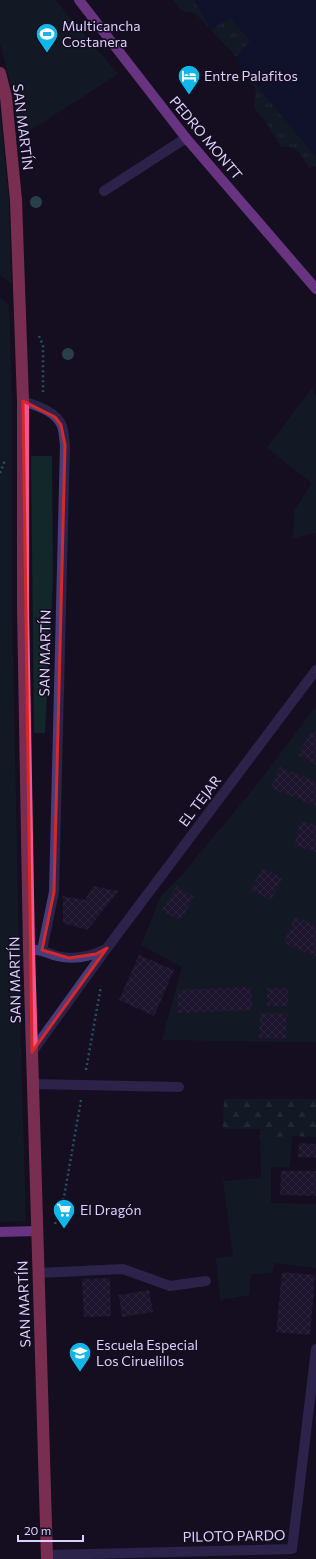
<svg xmlns="http://www.w3.org/2000/svg" width="316" height="1559" viewBox="0 0 316 1559" font-family="Commissioner,sans-serif">
<style>
.grass{fill:#122729}
.forest{fill:url(#forest-firs)}
.park{fill:url(#park-tufts)}
.water{fill:#0d183b}
.building{fill:url(#building-cross-hatch)}
.lines{fill:none;stroke-linecap:round;stroke-linejoin:round}
.path{stroke:#37a2aa;stroke-width:2.5;stroke-dasharray:2 3;stroke-linecap:butt}
.minor{stroke:#473d7c;stroke-width:10}
.major{stroke:#cf60f4;stroke-width:10}
.highway{stroke:#f3558c;stroke-width:12}
.tree{fill:#3f7c7c}
.marked{fill:none;stroke:#d62828;stroke-width:3;stroke-linejoin:round}
.labels{text-anchor:middle;stroke-width:3.5;stroke-linejoin:round;paint-order:stroke}
.poi-label{font-size:14px;fill:#dbd1fc;stroke:#140e20;text-anchor:start}
.street-label{font-size:14px;fill:#dbd1fc;stroke:#140e20}
</style>
<defs>
<pattern id="forest-firs" width="22" height="20" patternUnits="userSpaceOnUse"><rect width="22" height="20" fill="#122729"/><path d="M5 1l3.5 6h-7zM16 11l3.5 6h-7z" fill="#344549"/></pattern>
<pattern id="park-tufts" width="24" height="20" patternUnits="userSpaceOnUse"><rect width="24" height="20" fill="#122729"/><path d="M3 7l-1-3M5 7V3M7 7l1-3M15 17l-1-3M17 17v-4M19 17l1-3" fill="none" stroke="#344549"/></pattern>
<pattern id="building-cross-hatch" width="8" height="8" patternUnits="userSpaceOnUse"><rect width="8" height="8" fill="#281c3f"/><path d="M0 0l8 8M0 8l8-8" fill="none" stroke="#473c5c"/></pattern>
</defs>
<rect width="100%" height="100%" fill="#140e20"/>
<!-- grass -->
<g class="grass">
<path d="M0,0H55L118,74L37,126L19,136L14,97L0,43Z"/>
<path d="M0,114L9,200L11,283L0,275Z"/>
<path d="M0,298L9,304L12,401V607L21,1053L26,1221L0,1222Z"/>
<path d="M312,388L316,398V533L293,538L294,511L312,483L267,448Z"/>
<path d="M31,456H52L53,579L45,733H34Z"/>
<path d="M316,706V1042L162,1040L182,967L141,945L161,896L180,877L256,786Z"/>
<path d="M292,1136L290,1167H271V1203L316,1204V1268L275,1263L272,1273L251,1274L249,1295L220,1300L216,1258L233,1256L223,1181L261,1178L260,1138Z"/>
</g>
<!-- forest -->
<path class="forest" d="M224,1099H316V1137L292,1136L260,1138V1129H223Z"/>
<!-- park -->
<path class="park" d="M173,0H316V166L309,168C300,154 300,146 281,147L266,122L254,108L256,90C252,81 244,79 248,69L195,13L182,11Z"/>
<!-- water -->
<path class="water" d="M194,0H316V158L235,59L250,41L230,18L211,30Z"/>
<!-- building -->
<g class="building">
<path d="M311,731L316,733V765L298,755Z"/>
<path d="M280,767L316,782V806L271,788Z"/>
<path d="M300,821L316,826V852L294,846Z"/>
<path d="M262,868L282,878L271,900L251,890Z"/>
<path d="M93,886L119,891L87,930L63,923V896L85,900Z"/>
<path d="M177,886L194,897L180,921L162,910Z"/>
<path d="M295,917L316,926V956L284,943Z"/>
<path d="M139,955L174,970L154,1016L119,1000Z"/>
<path d="M251,987L252,1010L178,1013L177,990Z"/>
<rect x="267" y="988" width="21" height="18"/>
<path d="M260,1013L287,1014L286,1039L259,1038Z"/>
<path d="M299,1143L316,1144V1158L298,1157Z"/>
<path d="M281,1171H316V1196L280,1195Z"/>
<path d="M282,1272L315,1275L310,1335L276,1332Z"/>
<path d="M110,1278L111,1316L84,1317L82,1279Z"/>
<path d="M149,1290L153,1312L122,1317L119,1295Z"/>
</g>
<g class="lines">
<!-- path -->
<g class="path">
<path d="M39,336L43,345V392"/>
<path d="M0,473L5,460"/>
<path d="M86,1070L101,986"/>
<path d="M55,1224L64,1197L81,1100"/>
</g>
<!-- minor -->
<g class="minor">
<path d="M104,191L186,138"/>
<path d="M23,401C37,406 56,411 62,426C64,432 64,439 65,445L54,892L42,950"/>
<path d="M35,950C43,950 49,954 57,956C74,960 90,957 106,949"/>
<path d="M32,1052L107,948L316,670"/>
<path d="M33,1084L179,1087"/>
<path d="M38,1273L123,1269L170,1286L206,1281"/>
<path d="M47,1555L292,1549L316,1349"/>
</g>
<!-- major -->
<g class="major">
<path d="M79,0L186,138L316,289"/>
<path d="M0,1232L37,1231"/>
</g>
<!-- highway -->
<path class="highway" d="M0,73L6,97L16,200L23,401V607L29,950L47,1559"/>
</g>
<!-- trees -->
<g class="tree">
<circle cx="36" cy="202" r="6"/>
<circle cx="68" cy="354" r="6"/>
</g>
<!-- marked area -->
<path d="M0 0H316V1559H0ZM23,401L55,417L61,425L65,445L54,892L42,950L69,958L96,954L107,948L32,1052Z" fill="#140e20" fill-opacity=".55" fill-rule="evenodd"/>
<path class="marked" d="M23,401L55,417L61,425L65,445L54,892L42,950L69,958L96,954L107,948L32,1052Z"/>
<!-- icons -->
<defs>
<g id="stadium-pin" transform="scale(1.15)"><path d="M0 17L-7.5 6A9.5 9.5 0 1 1 7.5 6Z" fill="#11b7e8" stroke="#140e20"/><path d="M0-5a6.5 5 0 1 0 0 10a6.5 5 0 1 0 0-10ZM-3.5-1.8h7v3.6h-7Z" fill="#fff"/></g>
<g id="hotel-pin" transform="scale(1.15)"><path d="M0 17L-7.5 6A9.5 9.5 0 1 1 7.5 6Z" fill="#11b7e8" stroke="#140e20"/><path d="M-6-4.5h1.5V1H6V5H4.5V3h-9V5H-6ZM-4 0a1.8 1.8 0 1 1 3.6 0ZM.5 0V-2.5h3Q6-2.5 6 0Z" fill="#fff"/></g>
<g id="supermarket-pin" transform="scale(1.15)"><path d="M0 17L-7.5 6A9.5 9.5 0 1 1 7.5 6Z" fill="#11b7e8" stroke="#140e20"/><path d="M-6-5.5h2.5l.6 2H6L4.5 2H-2.5L-4.4-4H-6ZM-1.5 3.2a1.3 1.3 0 1 0 .1 0ZM3 3.2a1.3 1.3 0 1 0 .1 0Z" fill="#fff"/></g>
<g id="school-pin" transform="scale(1.15)"><path d="M0 17L-7.5 6A9.5 9.5 0 1 1 7.5 6Z" fill="#11b7e8" stroke="#140e20"/><path d="M0-5L7-2L0 1L-7-2ZM-4 1L0 2.5L4 1V4Q0 6-4 4Z" fill="#fff"/></g>
</defs>
<g fill-rule="evenodd">
<use href="#stadium-pin" x="47" y="34"/>
<use href="#hotel-pin" x="189" y="76"/>
<use href="#supermarket-pin" x="64" y="1210"/>
<use href="#school-pin" x="80" y="1353"/>
</g>
<g class="labels">
<!-- poi labels -->
<g class="poi-label">
<text x="62" y="31">Multicancha<tspan x="62" dy="16">Costanera</tspan></text>
<text x="204" y="81">Entre Palafitos</text>
<text x="80" y="1215">El Dragón</text>
<text x="96" y="1350">Escuela Especial<tspan x="96" dy="16">Los Ciruelillos</tspan></text>
</g>
<!-- street labels -->
<g class="street-label">
<text transform="translate(23 127) rotate(83)" y="5">SAN MARTÍN</text>
<text transform="translate(206 138) rotate(50)" y="5">PEDRO MONTT</text>
<text transform="translate(45 653) rotate(-89)" y="5">SAN MARTÍN</text>
<text transform="translate(200 801) rotate(-53)" y="5">EL TEJAR</text>
<text transform="translate(15 980) rotate(-91)" y="5">SAN MARTÍN</text>
<text transform="translate(24 1304) rotate(-92)" y="5">SAN MARTÍN</text>
<text transform="translate(234 1536) rotate(-1)" y="5">PILOTO PARDO</text>
</g>
</g>
<!-- scale -->
<path d="M18 1535v6h65v-6" fill="none" stroke="#dbd1fc" stroke-width="2"/>
<text x="24" y="1535" font-size="12" fill="#dbd1fc" stroke="#140e20" stroke-width="3" paint-order="stroke">20 m</text>
</svg>
